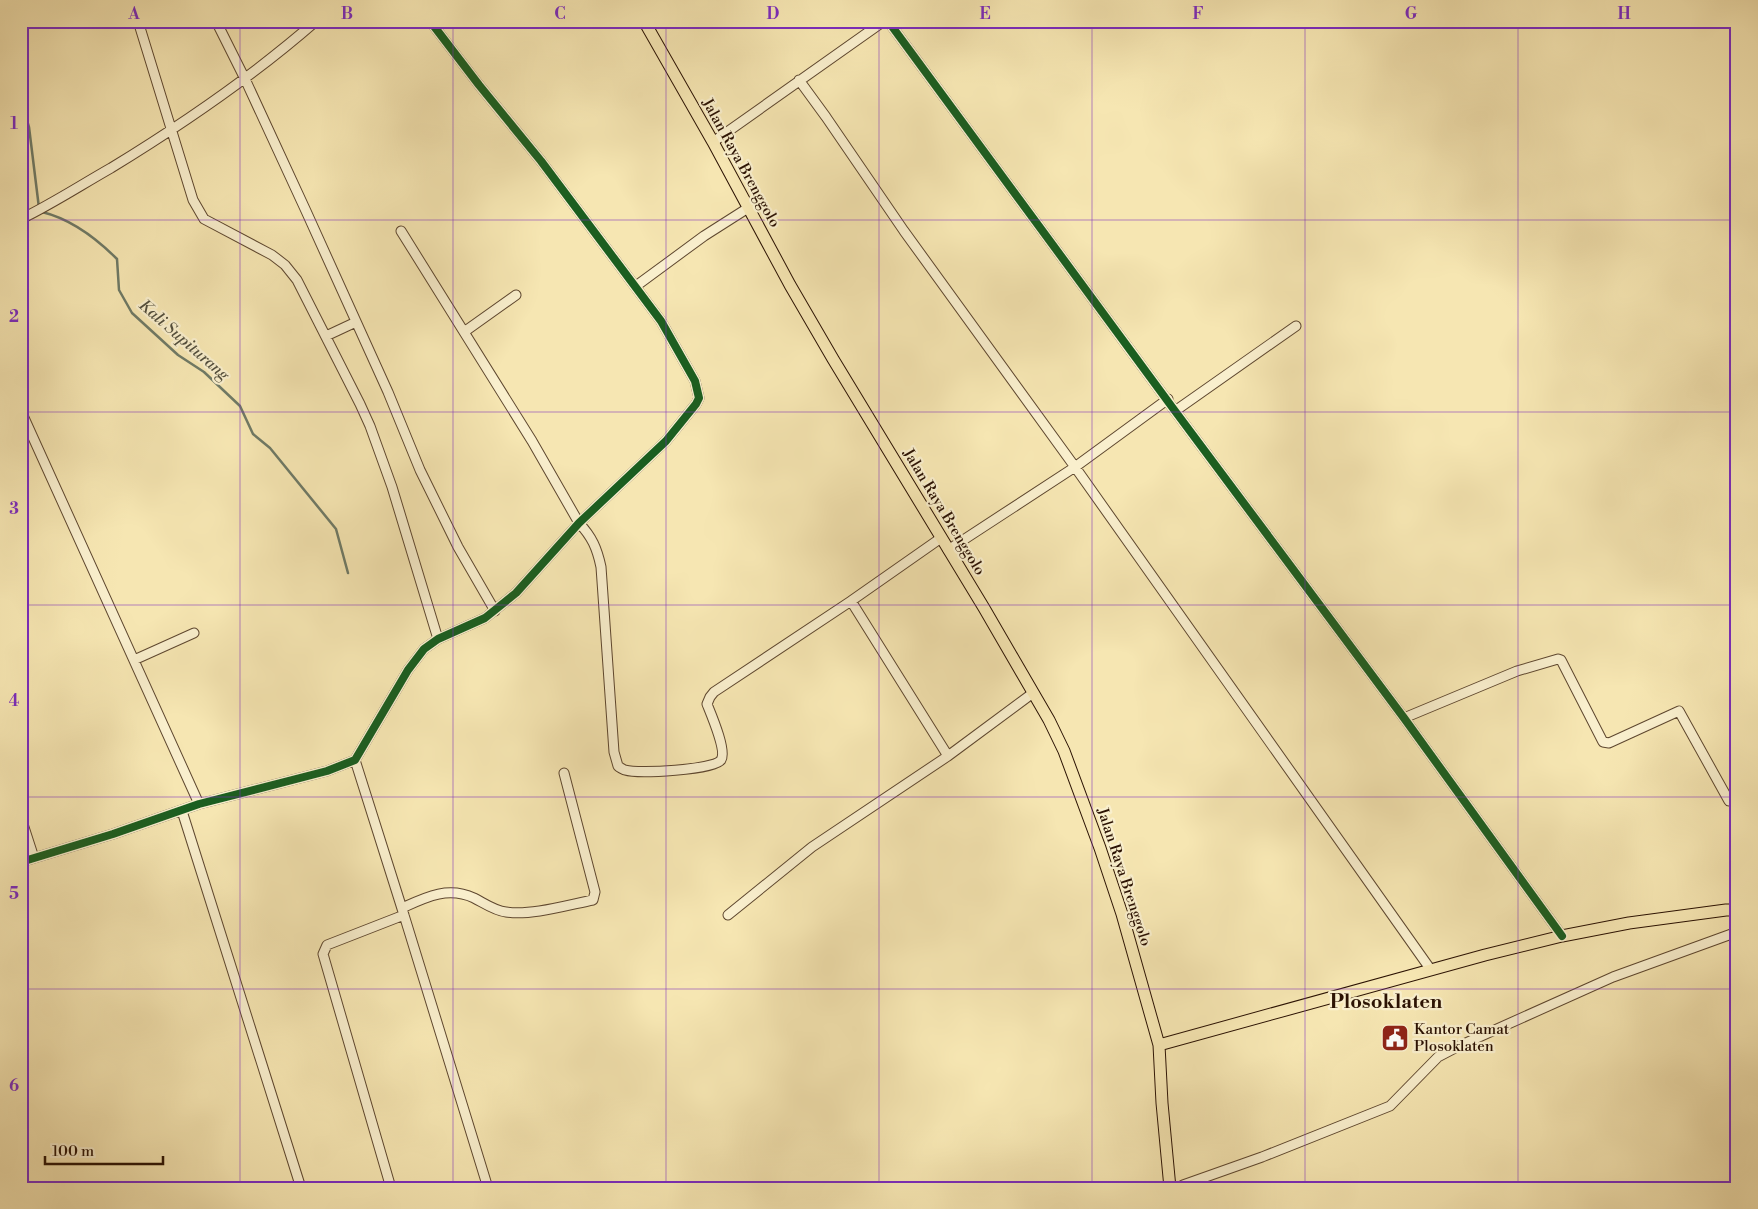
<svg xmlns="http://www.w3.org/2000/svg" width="1758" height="1209" font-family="'Libre Bodoni',serif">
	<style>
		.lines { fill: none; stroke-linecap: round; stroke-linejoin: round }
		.stream { stroke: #6f7a66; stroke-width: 2.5 }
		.minor-casing { stroke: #5e472f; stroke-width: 11 }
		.major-casing { stroke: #2b1203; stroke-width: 13 }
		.minor { stroke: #f9efcd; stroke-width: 9 }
		.major { stroke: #f6e6b2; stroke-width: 11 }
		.cycleway-casing { stroke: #f9efcd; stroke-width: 11 }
		.cycleway { stroke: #1b5e20; stroke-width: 8 }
		.grid { fill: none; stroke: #7b2cbf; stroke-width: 1; stroke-opacity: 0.55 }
		.labels { text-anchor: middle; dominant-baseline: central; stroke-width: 4.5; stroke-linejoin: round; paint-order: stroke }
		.street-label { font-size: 15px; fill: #2b1203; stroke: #f9efcd }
		.poi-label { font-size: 15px; fill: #2b1203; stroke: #f9efcd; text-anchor: start }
		.water-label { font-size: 16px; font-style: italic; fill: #534f3d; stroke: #f9efcd }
		.district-label { font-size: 20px; font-weight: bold; fill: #2b1203; stroke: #f9efcd }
		.neatline { fill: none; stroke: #7b2cbf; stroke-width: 2 }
		.grid-label { font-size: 16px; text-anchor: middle; font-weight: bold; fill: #7b2cbf }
	</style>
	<rect width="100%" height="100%" fill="#f6e6b2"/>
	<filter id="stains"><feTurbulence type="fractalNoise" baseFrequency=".004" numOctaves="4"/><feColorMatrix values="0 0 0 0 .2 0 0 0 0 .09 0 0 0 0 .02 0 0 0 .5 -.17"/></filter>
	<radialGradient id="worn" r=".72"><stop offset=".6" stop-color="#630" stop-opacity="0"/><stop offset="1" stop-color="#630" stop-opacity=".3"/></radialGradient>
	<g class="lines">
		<path class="stream" d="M 21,100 L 29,127 L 39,208
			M 42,212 C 71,219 97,239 117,259 L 119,290 L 132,313 L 178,355 L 204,372 L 240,406 L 253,434 L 270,448 L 336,529 L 348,573"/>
		<g class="minor-casing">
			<path id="minor" d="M 138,21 L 193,200 L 204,219 L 272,255 L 285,265 L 297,280 L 360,404 L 370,426 L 392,487 L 438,639
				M 216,21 L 245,79 L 306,211 L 388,392 L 420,470 L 458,547 L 495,611
				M 888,21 L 1175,411 L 1404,718 L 1562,936
				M 1736,21 L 1737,22
				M 799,80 L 826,117 L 904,231 L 1075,467 L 1431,970
				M 713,142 L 884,21
				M 21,219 C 52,204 81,185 111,168 C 183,124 252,77 316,21
				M 401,231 L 532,441 L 579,523 C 592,537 597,548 601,567 L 614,752 L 618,766 C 619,767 624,770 625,770 C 638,774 714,770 721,760 C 727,751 711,714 707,704 L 710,697 L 714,692 L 851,601
				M 636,286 L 704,236 L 748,208
				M 464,332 L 516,295
				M 326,336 L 356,322
				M 21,411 L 199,804
				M 1175,411 L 1296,326
				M 941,538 L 851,601 L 948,756
				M 948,550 L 1075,467 L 1168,399
				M 134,660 L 194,633
				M 1404,718 L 1517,671 L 1558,659 L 1561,660 L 1603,742 L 1609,743 L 1679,711 L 1729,801 L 1737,800
				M 355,760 L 404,915 L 327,945 L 323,954 L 391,1188
				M 182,811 L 301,1188
				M 21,818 L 34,858
				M 21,862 L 113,834 L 199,804 L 327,771 L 355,760 L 408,670 L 424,649 L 438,639 L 485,618 L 516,593 L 579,523 L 666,441 L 696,404 L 699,398 L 695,381 L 661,321 L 541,161 L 479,85 L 430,21
				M 402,908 C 426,897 448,886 474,898 C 484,903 495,911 506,912 C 530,916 568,905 593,900 L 595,892 L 564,773
				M 404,915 L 488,1188
				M 728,915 L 812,847 L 948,756 L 1033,693
				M 1178,1188 L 1183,1185 L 1262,1157 L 1390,1106 L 1438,1057 L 1459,1046 L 1613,977 L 1737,932"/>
		</g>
		<g class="major-casing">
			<path id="major" d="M 644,21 L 713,142 L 790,285 L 833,359 L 984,608 L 1049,720 L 1064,751 L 1100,848 L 1122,914 L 1159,1045 L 1162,1103 L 1170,1188
				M 1159,1045 L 1485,955 L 1562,936 L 1629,923 L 1726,910 L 1737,910"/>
		</g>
		<use href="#minor" class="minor"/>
		<use href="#major" class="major"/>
		<g class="cycleway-casing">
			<path id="cycleway" d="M 888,21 L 1175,411 L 1404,718 L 1562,936
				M 21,862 L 113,834 L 199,804 L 327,771 L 355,760 L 408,670 L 424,649 L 438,639 L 485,618 L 516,593 L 579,523 L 666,441 L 696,404 L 699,398 L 695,381 L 661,321 L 541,161 L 479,85 L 430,21"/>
		</g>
		<use href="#cycleway" class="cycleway"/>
	</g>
	<path class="grid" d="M 240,21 L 240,1188M 453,21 L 453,1188M 666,21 L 666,1188M 879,21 L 879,1188M 1092,21 L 1092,1188M 1305,21 L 1305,1188M 1518,21 L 1518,1188M 21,220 L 1737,220M 21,412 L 1737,412M 21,605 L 1737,605M 21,797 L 1737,797M 21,989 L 1737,989"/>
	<defs>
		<g id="civic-square" transform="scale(1.4375)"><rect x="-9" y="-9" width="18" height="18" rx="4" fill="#8f2418" stroke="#f9efcd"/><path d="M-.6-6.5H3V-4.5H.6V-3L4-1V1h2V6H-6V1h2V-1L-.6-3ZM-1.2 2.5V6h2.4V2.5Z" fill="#fff"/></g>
	</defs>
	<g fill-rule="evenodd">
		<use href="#civic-square" x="1395" y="1038"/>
	</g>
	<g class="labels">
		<g class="street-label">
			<text transform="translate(741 163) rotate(61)">Jalan Raya Brenggolo</text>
			<text transform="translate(944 512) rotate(59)">Jalan Raya Brenggolo</text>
			<text transform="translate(1124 877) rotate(72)">Jalan Raya Brenggolo</text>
		</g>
		<g class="poi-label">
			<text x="1414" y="1029">Kantor Camat<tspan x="1414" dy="17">Plosoklaten</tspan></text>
		</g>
		<g class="water-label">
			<text transform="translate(184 340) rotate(41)">Kali Supiturang</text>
		</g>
		<g class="district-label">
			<text x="1386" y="1002">Plosoklaten</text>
		</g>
	</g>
	<rect width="1758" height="1209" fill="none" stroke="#f6e6b2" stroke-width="55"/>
	<path d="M45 1156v8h118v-8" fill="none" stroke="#2b1203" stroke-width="2.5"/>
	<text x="52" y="1156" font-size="15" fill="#2b1203" stroke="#f9efcd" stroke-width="4" paint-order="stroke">100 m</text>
	<rect x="28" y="28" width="1702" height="1154" class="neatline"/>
	<g class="grid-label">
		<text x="134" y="19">A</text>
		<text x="347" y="19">B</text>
		<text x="560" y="19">C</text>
		<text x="773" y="19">D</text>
		<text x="985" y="19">E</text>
		<text x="1198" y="19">F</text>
		<text x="1411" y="19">G</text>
		<text x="1624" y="19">H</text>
		<text x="14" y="129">1</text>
		<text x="14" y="322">2</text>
		<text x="14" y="514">3</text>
		<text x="14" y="706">4</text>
		<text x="14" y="899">5</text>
		<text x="14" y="1091">6</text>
	</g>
	<rect width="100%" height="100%" filter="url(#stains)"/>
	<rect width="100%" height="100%" fill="url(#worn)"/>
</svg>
